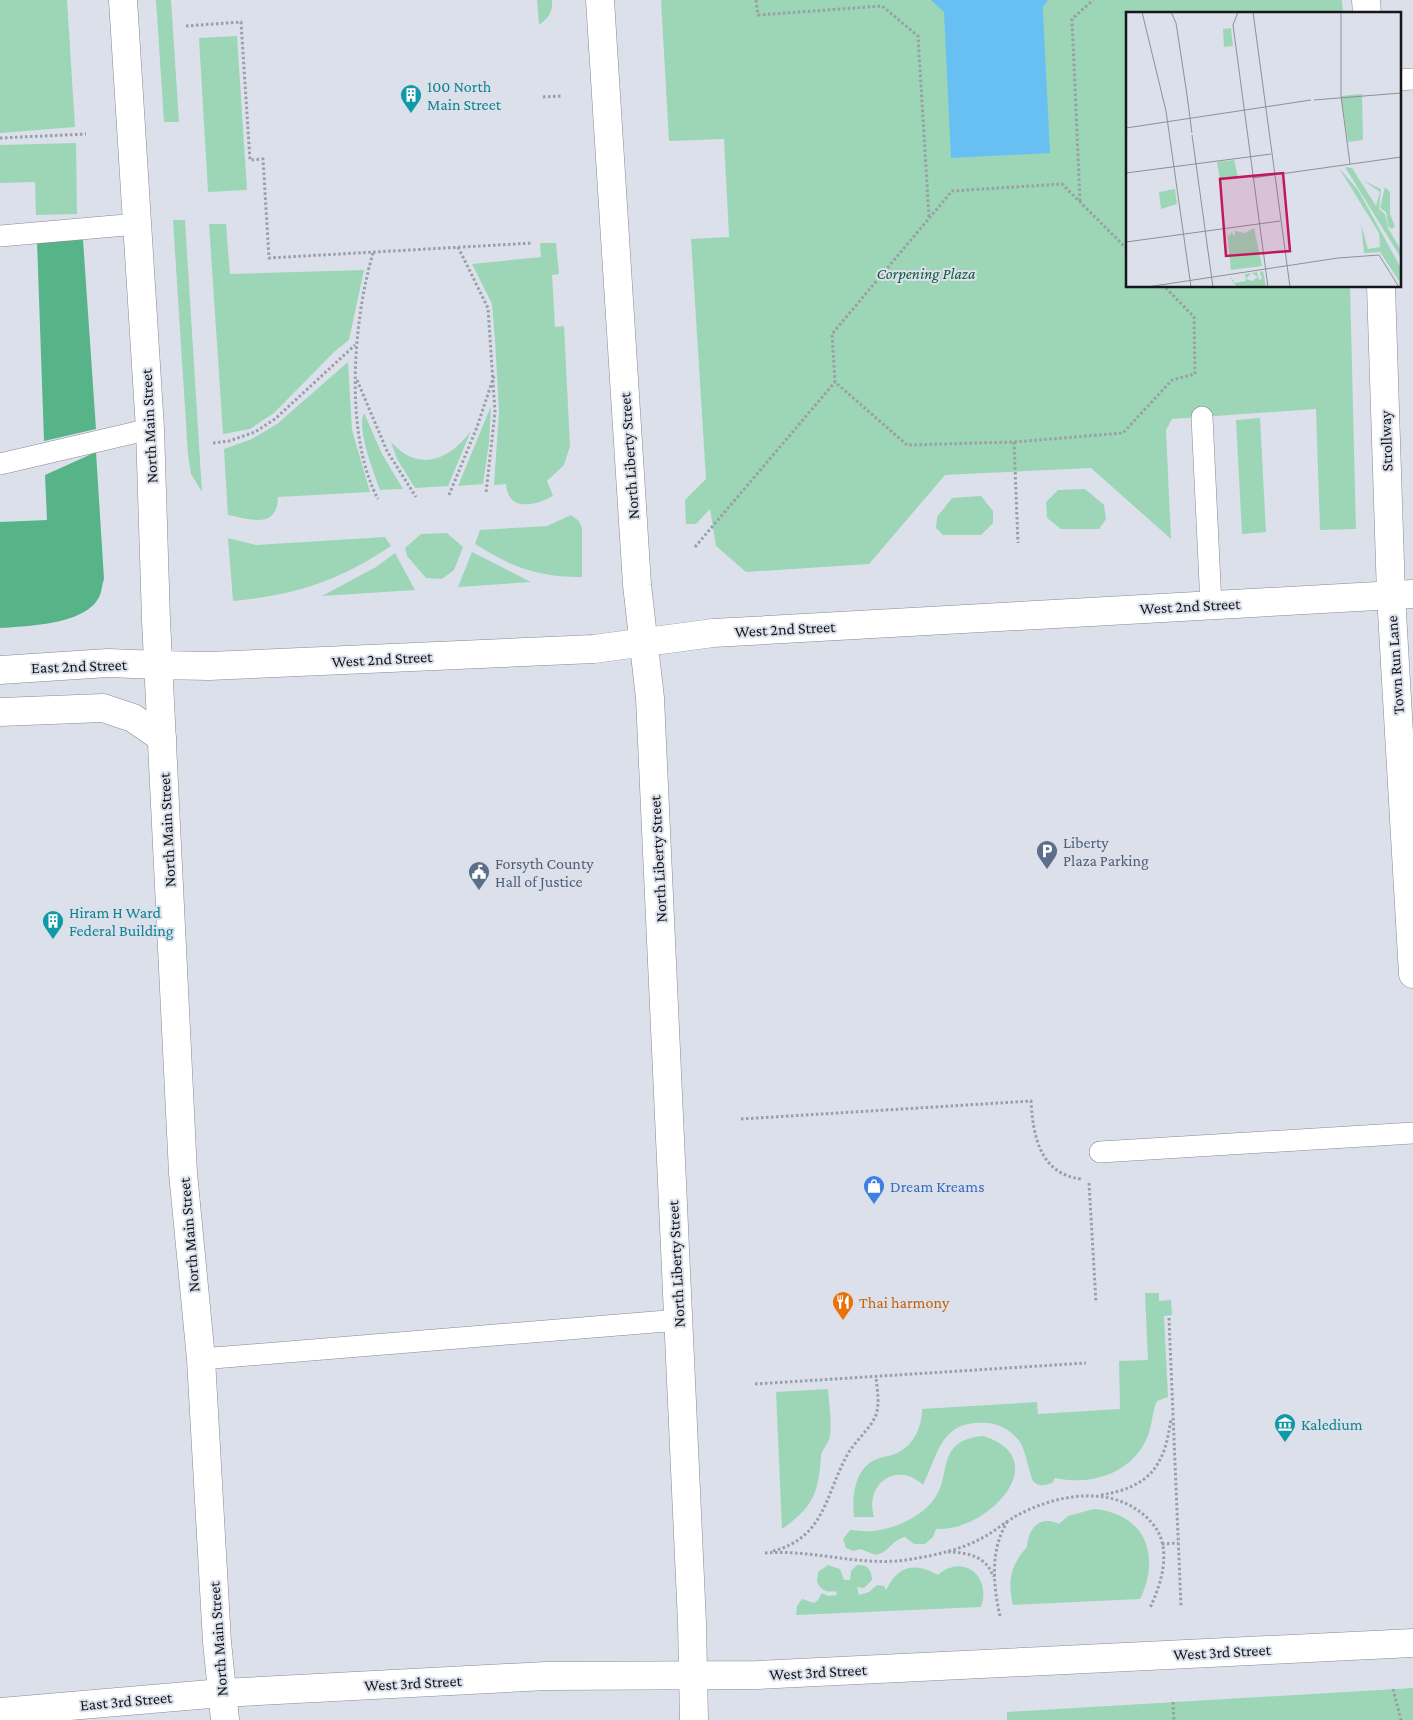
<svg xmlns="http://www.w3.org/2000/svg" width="1413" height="1720" font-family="'Crimson Pro',serif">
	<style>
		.green { fill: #9cd6b7 }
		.forest { fill: #56b488 }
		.water { fill: #67bff2 }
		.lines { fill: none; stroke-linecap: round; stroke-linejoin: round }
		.lane-casing { stroke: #858992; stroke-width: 22 }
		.street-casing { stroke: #858992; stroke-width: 29 }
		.secondary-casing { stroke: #858992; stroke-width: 29 }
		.primary-casing { stroke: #858992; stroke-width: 29 }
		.path { stroke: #9a9ea6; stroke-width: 3; stroke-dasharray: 2.5 2.5; stroke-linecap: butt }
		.lane { stroke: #fff; stroke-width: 21 }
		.street { stroke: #fff; stroke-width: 28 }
		.secondary { stroke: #fff; stroke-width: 28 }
		.primary { stroke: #fff; stroke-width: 28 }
		.labels { text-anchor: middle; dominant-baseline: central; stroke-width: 4; stroke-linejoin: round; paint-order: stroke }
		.culture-label { font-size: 16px; fill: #0d838f; stroke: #dce0eb; text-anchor: start }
		.park-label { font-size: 16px; font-style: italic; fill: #10593c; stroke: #dce0eb }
		.street-label { font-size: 16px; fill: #15171a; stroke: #dce0eb }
		.service-label { font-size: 16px; fill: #4e5e75; stroke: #dce0eb; text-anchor: start }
		.shop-label { font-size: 16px; fill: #366cbe; stroke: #dce0eb; text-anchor: start }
		.food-label { font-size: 16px; fill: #c56008; stroke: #dce0eb; text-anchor: start }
		.inset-road { fill: none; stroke: #8c9097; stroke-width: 1 }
		.view { fill: #c2185b; fill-opacity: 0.15; stroke: #c2185b; stroke-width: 2.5 }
		.inset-edge { fill: none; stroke: #15171a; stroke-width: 2.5 }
	</style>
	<rect width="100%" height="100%" fill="#dce0eb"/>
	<path class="green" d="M 0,0 L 67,0 L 75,127 L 0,133 Z
		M 156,0 L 171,0 L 179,122 L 164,122 Z
		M 537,0 L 552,0 C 553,13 548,18 539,25 Z
		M 661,0 L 1342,0 L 1343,14 L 1127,14 L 1127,286 L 1350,286 L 1356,529 L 1320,530 L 1316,409 L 1172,419 L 1166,430 L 1171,539 L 1091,468 L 945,475 L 869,564 L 746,572 L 716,546 L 710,509 L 696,524 L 686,524 L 685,500 L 706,479 L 691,239 L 729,237 L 724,139 L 669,141 Z
		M 237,36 L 247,190 L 208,192 L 199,38 Z
		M 76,143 L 77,214 L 36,215 L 35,182 L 0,183 L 0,145 Z
		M 173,220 L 185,220 L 202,492 L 191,474 L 188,455 Z
		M 209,224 L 226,224 L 230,274 L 364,270 L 349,340 L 334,352 L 274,413 L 250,429 L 223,434 Z
		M 540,243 L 556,243 L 559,274 L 552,275 L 555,327 L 564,326 L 570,446 L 564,465 L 547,481 L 553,496 C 534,506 508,512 506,484 L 494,485 L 499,412 L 495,339 L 492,304 L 472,264 L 541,257 Z
		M 348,362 L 352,430 L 370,492 L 278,497 C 277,530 250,519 228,515 L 224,449 L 252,439 L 277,424 Z
		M 491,406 L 489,443 L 483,484 L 458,486 Z
		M 364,413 L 382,454 L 403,489 L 380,490 C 374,473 356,428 364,413 Z
		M 1260,418 L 1266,532 L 1242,534 L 1236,420 Z
		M 471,431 L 448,486 L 415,488 L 397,459 L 391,442 C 419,473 449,460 471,431 Z
		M 1085,489 L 1104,505 L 1106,519 L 1099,529 L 1061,529 L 1047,518 L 1046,502 L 1058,490 Z
		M 981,496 L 993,511 L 993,523 L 981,535 L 943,535 L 936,528 L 937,517 L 952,498 Z
		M 571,515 L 579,521 L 582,528 L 582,577 C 537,577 514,568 475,544 L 480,530 L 547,526 Z
		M 447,533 L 463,547 L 454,570 L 442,579 L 426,578 L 407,556 L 405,548 L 421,534 Z
		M 385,537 L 391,546 C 339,581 295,595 233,601 L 228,538 L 256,545 Z
		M 472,552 L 531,582 L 458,587 Z
		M 395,553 L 415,590 L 322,596 L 376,567 Z
		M 1145,1293 L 1159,1293 L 1159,1301 L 1171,1300 L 1172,1315 L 1164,1316 L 1168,1397 L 1157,1401 C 1152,1412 1152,1427 1147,1438 C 1131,1474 1091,1486 1055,1478 L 1052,1483 C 1046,1485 1039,1487 1034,1482 C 1029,1476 1027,1453 1020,1442 C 1013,1432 1000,1424 988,1423 C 941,1419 939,1452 923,1485 C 897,1460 864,1484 874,1517 L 854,1517 C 852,1497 854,1468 877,1459 C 884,1456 893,1456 899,1452 C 915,1443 922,1426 922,1409 L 1037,1402 L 1038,1414 L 1120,1409 L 1119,1361 L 1148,1360 Z
		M 828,1389 C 829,1404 832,1420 830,1436 C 829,1443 821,1450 821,1457 C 818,1494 814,1506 782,1529 L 776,1392 Z
		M 983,1436 C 1056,1458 989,1532 936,1529 L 933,1537 L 925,1544 L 914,1544 L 905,1537 C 890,1541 891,1551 876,1555 L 860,1549 L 853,1551 L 846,1548 L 843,1539 L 850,1530 C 857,1530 865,1532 873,1531 C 893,1529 917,1519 931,1503 C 955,1477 932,1441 983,1436 Z
		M 1094,1509 C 1146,1514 1161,1556 1140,1599 L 1013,1605 C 1007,1582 1011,1564 1027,1547 C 1028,1528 1040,1515 1059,1524 L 1068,1516 Z
		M 828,1565 L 840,1569 L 844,1580 L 850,1580 L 851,1571 L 857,1565 C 867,1564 872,1570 872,1580 L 864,1588 L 857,1587 L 859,1595 L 869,1592 L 877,1585 L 884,1586 L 886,1590 C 899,1565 914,1562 938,1575 C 963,1553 992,1576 981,1607 L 796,1615 L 797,1606 L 802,1599 L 814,1603 L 818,1600 L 822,1593 L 828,1596 L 837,1595 L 836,1591 C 827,1593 820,1590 817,1581 L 818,1572 Z
		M 1413,1688 L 1413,1720 L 1007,1720 L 1007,1712 Z"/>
	<path class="forest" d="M 83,240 L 96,429 L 44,441 L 37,241 Z
		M 96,452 L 104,579 C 102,584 102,590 100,595 C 88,625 27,626 0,628 L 0,522 L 47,520 L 45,475 Z"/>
	<path class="water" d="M 931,0 L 1048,0 L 1043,7 L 1043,13 L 1050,153 L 951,158 L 944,12 Z"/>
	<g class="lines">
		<g class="lane-casing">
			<path id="lane" d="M 1399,80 L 1413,79
				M 0,236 L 137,224
				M 1202,417 L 1211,605
				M 0,464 L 150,429
				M 1100,1152 L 1413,1133
				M 201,1359 L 679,1320"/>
		</g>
		<g class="street-casing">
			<path id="street" d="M 1366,0 L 1367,14
				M 1381,286 L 1391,595 L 1413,974"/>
		</g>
		<g class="secondary-casing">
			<path id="secondary" d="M 0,670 L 108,663 L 159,665
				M 0,712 L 103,708 L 133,718 L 162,738
				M 0,1712 L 222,1693 L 546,1676 L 757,1675 L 1413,1643"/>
		</g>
		<g class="primary-casing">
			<path id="primary" d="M 123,0 L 150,429 L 156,620 L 183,1173 L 201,1359 L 217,1642 L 225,1720
				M 600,0 L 637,585 L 650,698 L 692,1623 L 694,1720
				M 159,665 L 209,666 L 594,649 L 713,633 L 1413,594"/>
		</g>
		<path class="path" d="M 756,0 L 758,15 L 882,6 L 918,36 L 929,217
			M 186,26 L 241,22 L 250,160 L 263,159 L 269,258 L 533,243
			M 543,97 L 562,96
			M 0,138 L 86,134
			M 1080,201 L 1072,19 L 1093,0
			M 458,247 L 488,308 L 495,412 L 486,493
			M 1127,249 L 1062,184 L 952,191 L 832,334 L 835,382 L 907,445 L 1014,442 L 1123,433 L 1172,380 L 1195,374 L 1194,317 L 1164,286
			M 373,253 C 353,321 344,435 378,499
			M 357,380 L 387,451 L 416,497
			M 1014,442 L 1018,543
			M 213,443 L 229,441 L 255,432 L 275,419 L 355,345
			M 449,495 L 477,427 L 494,376
			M 695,547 L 835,382
			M 741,1119 L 1031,1101 C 1033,1136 1040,1174 1081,1179
			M 1089,1183 L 1096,1303
			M 1169,1318 L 1181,1607
			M 755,1384 L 1086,1363
			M 1101,1495 C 1150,1487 1165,1466 1171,1418
			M 1162,1544 L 1178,1543
			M 773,1551 C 827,1537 825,1492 849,1452 C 857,1439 871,1428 876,1415 C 880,1403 877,1389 876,1377
			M 948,1552 C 967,1552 988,1557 993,1577
			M 765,1553 C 814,1549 864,1568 912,1559 C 937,1555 963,1549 984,1537 C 995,1531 1005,1522 1016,1516 C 1058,1493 1117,1483 1152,1523 C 1173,1547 1162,1582 1150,1608
			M 1000,1616 C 993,1584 990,1551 1007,1522
			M 1393,1689 L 1401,1720
			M 1173,1702 L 1174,1720"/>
		<use href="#lane" class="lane"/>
		<use href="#street" class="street"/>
		<use href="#secondary" class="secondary"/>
		<use href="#primary" class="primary"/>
	</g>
	<defs>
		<g id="building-pin" transform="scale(1.125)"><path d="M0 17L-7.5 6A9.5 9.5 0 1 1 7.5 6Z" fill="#0f9aa8" stroke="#dce0eb"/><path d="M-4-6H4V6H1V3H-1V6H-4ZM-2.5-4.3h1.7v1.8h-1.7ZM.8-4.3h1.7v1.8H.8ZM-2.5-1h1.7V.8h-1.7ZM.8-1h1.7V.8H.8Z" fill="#fff"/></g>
		<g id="parking-pin" transform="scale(1.125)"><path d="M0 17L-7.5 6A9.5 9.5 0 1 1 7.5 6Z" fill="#5c6f8a" stroke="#dce0eb"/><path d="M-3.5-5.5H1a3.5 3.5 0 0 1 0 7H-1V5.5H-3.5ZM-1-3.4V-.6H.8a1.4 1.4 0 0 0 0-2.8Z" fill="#fff"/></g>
		<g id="civic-pin" transform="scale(1.125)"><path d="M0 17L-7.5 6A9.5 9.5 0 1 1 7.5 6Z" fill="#5c6f8a" stroke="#dce0eb"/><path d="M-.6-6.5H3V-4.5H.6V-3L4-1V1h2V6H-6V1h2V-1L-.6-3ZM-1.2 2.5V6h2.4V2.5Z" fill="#fff"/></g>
		<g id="shop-pin" transform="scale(1.125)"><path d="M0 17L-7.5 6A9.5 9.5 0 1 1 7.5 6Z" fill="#3f7fe0" stroke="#dce0eb"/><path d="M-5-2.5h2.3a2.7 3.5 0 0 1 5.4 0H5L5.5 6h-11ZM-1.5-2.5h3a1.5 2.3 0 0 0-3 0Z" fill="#fff"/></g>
		<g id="restaurant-pin" transform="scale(1.125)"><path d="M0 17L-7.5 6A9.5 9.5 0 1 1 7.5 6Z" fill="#e8710a" stroke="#dce0eb"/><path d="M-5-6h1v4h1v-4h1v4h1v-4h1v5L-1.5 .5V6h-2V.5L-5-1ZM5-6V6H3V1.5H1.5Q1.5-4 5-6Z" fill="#fff"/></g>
		<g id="museum-pin" transform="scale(1.125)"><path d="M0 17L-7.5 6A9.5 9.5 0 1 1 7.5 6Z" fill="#0f9aa8" stroke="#dce0eb"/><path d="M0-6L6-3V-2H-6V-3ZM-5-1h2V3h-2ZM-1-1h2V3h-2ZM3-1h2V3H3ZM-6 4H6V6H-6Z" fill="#fff"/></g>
	</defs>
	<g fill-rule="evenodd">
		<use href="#building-pin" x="411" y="95"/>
		<use href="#parking-pin" x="1047" y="851"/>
		<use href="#civic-pin" x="479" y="872"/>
		<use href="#building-pin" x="53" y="921"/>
		<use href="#shop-pin" x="874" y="1186"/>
		<use href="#restaurant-pin" x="843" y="1302"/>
		<use href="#museum-pin" x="1285" y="1424"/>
	</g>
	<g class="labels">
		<g class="culture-label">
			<text x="427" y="86">100 North<tspan x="427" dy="18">Main Street</tspan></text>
			<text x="69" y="912">Hiram H Ward<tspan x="69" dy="18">Federal Building</tspan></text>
			<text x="1301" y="1424">Kaledium</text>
		</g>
		<g class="park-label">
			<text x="926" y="273">Corpening Plaza</text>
		</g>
		<g class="street-label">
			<text transform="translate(149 426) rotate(-93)">North Main Street</text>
			<text transform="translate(1386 441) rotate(-92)">Strollway</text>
			<text transform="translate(629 456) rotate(-94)">North Liberty Street</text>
			<text transform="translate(1190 606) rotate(-3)">West 2nd Street</text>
			<text transform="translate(785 629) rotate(-3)">West 2nd Street</text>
			<text transform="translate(382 659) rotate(-3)">West 2nd Street</text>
			<text transform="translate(1395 665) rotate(-94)">Town Run Lane</text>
			<text transform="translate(79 666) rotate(-2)">East 2nd Street</text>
			<text transform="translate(167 830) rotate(-93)">North Main Street</text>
			<text transform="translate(658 859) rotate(-93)">North Liberty Street</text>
			<text transform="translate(189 1235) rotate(-95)">North Main Street</text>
			<text transform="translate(676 1264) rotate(-93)">North Liberty Street</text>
			<text transform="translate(218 1639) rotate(-94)">North Main Street</text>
			<text transform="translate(1222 1652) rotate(-3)">West 3rd Street</text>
			<text transform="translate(818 1672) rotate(-3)">West 3rd Street</text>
			<text transform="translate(413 1683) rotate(-3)">West 3rd Street</text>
			<text transform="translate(126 1701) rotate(-5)">East 3rd Street</text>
		</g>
		<g class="service-label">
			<text x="1063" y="842">Liberty<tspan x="1063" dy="18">Plaza Parking</tspan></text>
			<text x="495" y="863">Forsyth County<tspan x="495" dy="18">Hall of Justice</tspan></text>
		</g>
		<g class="shop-label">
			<text x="890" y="1186">Dream Kreams</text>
		</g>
		<g class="food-label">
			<text x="859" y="1302">Thai harmony</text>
		</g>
	</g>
	<g transform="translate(1126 12)">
		<rect width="275" height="275" fill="#dce0eb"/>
		<path d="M 105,16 L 107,34 L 98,35 L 97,17 ZM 236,82 L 237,128 L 222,130 L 215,84 ZM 108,148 L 112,165 L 94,168 L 91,150 ZM 219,155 L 226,156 L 250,194 L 254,180 L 238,169 L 255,177 L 253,197 L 259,202 L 262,216 L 275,238 L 275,246 ZM 213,156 L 232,178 L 275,256 L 275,272 L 254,240 L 238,241 L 235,212 L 242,237 L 254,235 L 253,221 ZM 259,175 L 264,180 L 264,202 L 269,214 L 266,217 L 262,214 L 260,200 L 254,196 ZM 49,177 L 51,192 L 35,197 L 33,180 ZM 128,216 L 136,254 L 105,258 L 101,220 L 103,225 L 105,220 L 109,224 L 109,219 L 119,221 ZM 137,259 L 140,275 L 110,274 L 106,269 L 105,264 L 108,271 L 120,269 L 119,262 L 125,261 L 120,267 L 126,269 L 132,265 L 126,261 L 131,260 L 133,268 L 136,267 L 134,260 Z" fill="#9cd6b7"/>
		<path class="inset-road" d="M 16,0 L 40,99 L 65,275M 45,0 L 50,11 L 60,76M 112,0 L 107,13 L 142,275M 127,0 L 164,275M 215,0 L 215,84 L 224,152M 60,76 L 66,121M 188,88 L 275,81M 0,116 L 185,88M 66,123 L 87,275M 0,161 L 145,142M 126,166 L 275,145M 0,230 L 154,209M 253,243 L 273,275M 21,275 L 212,246 L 253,243"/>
		<path class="view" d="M 157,161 L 164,239 L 100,244 L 94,167 Z"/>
		<rect width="275" height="275" class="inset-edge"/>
	</g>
</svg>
